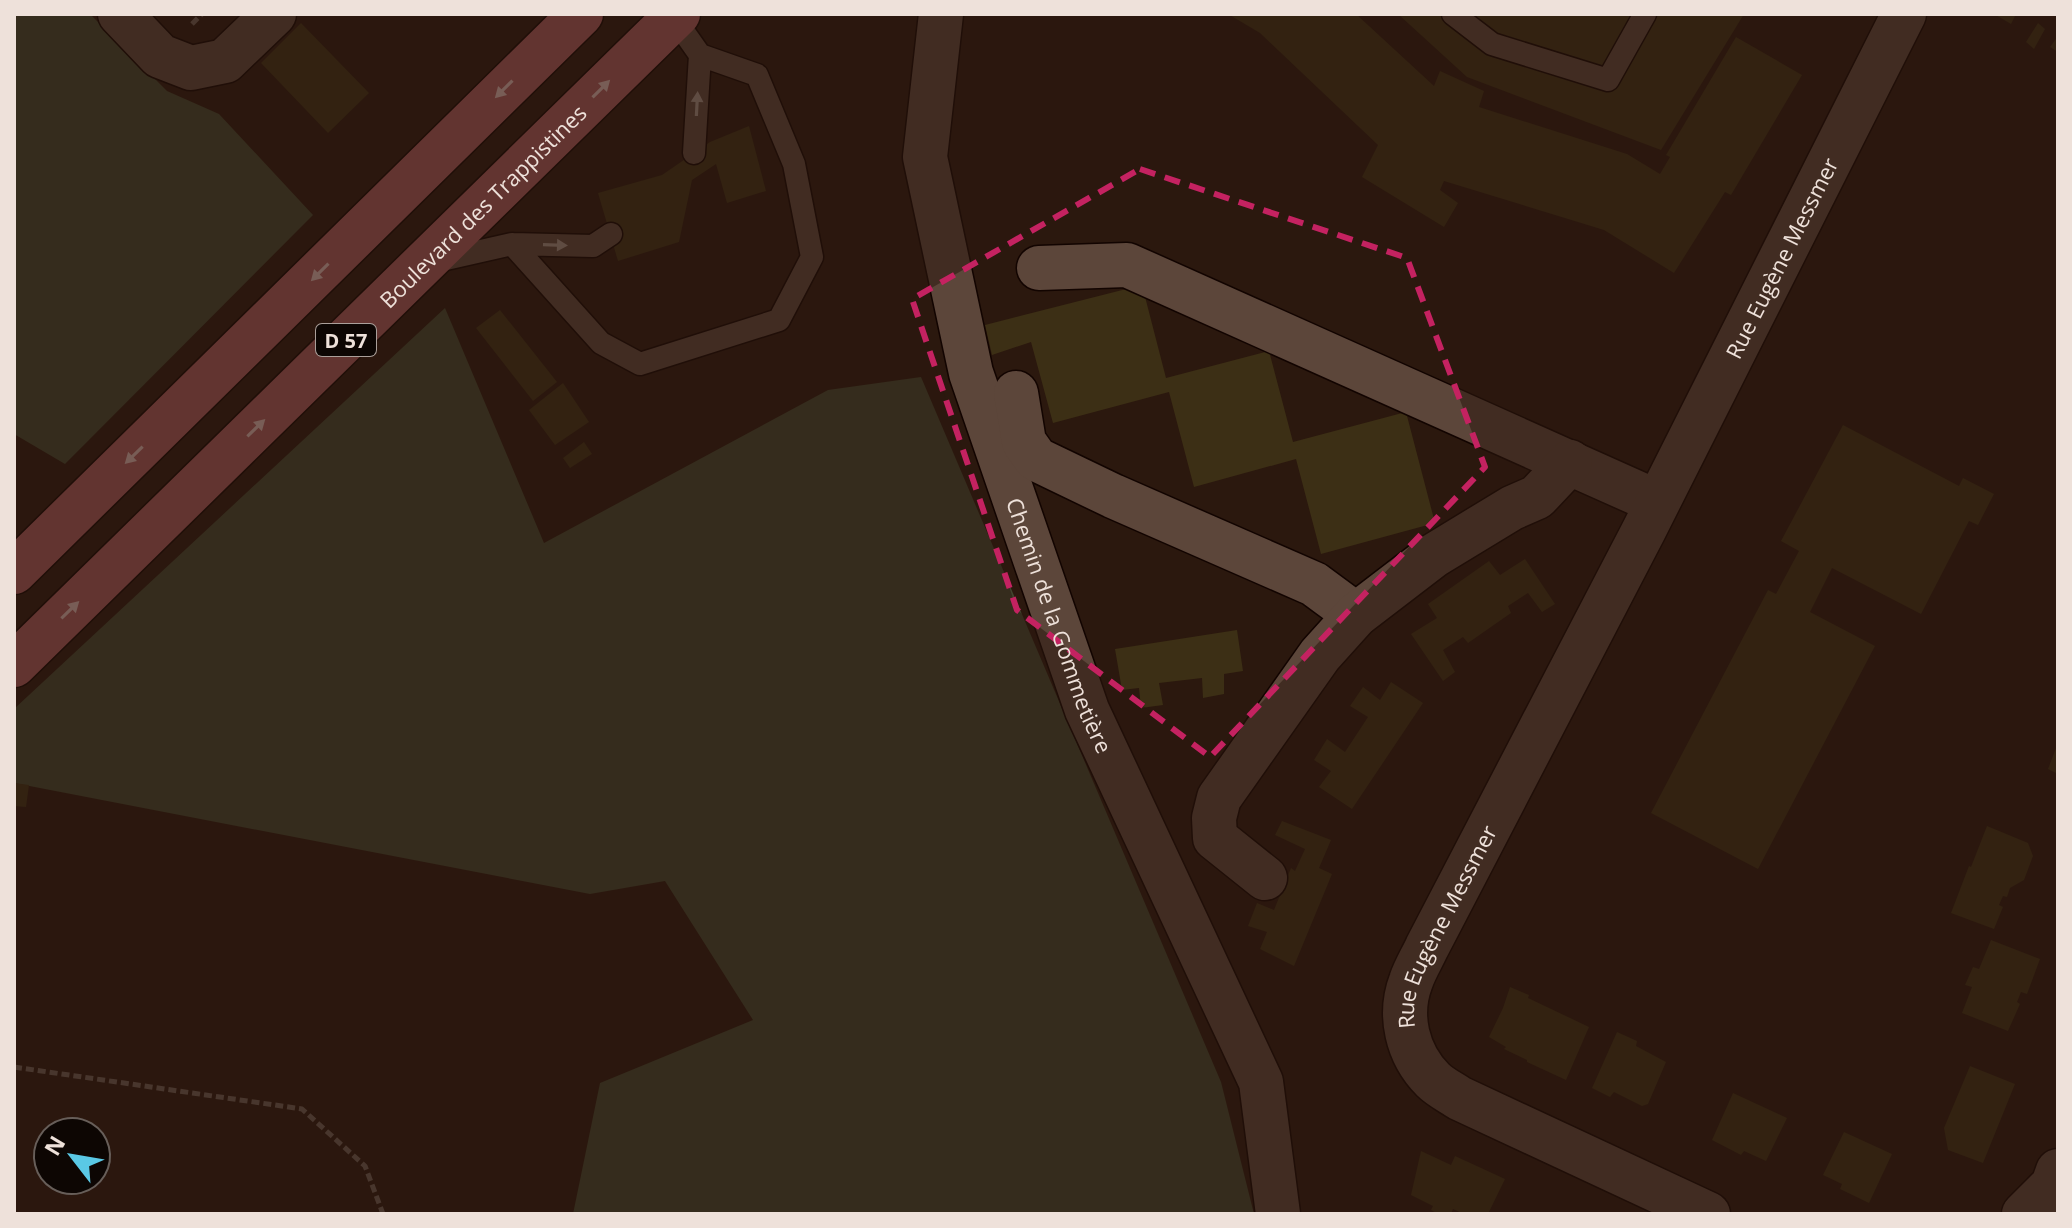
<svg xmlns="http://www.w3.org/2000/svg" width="2072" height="1228" font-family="'Open Sans',sans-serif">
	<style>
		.green { fill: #41452f }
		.building { fill: #3c2f15 }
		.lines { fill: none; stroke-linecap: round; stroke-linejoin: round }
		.lane-casing { stroke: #120400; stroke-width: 25 }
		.street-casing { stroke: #120400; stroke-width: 47 }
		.primary-casing { stroke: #120400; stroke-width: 47 }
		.path { stroke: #6c5b52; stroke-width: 5; stroke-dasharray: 8 4; stroke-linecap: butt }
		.lane { stroke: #5c463a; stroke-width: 22 }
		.street { stroke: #5c463a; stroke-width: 44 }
		.primary { stroke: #a55759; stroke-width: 44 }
		.oneway { fill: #d4b1ad }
		.oneway2 { fill: #9e8c82 }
		.marked { fill: none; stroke: #c42261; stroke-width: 6; stroke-dasharray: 16 10; stroke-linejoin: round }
		.labels { text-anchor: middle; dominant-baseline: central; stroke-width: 6; stroke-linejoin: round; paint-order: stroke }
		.shield { fill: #0d0603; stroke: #aa9f9a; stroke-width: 2 }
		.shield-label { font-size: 20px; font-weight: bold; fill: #eee1da }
		.street-label { font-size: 22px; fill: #eee1da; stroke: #0d0603 }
	</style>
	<rect width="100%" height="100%" fill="#2b180e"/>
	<path class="green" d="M 14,14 L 90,14 L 167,91 L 219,114 L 313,215 L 65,464 L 14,434 Z
		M 445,308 L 544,543 L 828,390 L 921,377 L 1221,1082 L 1254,1214 L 573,1214 L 600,1083 L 753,1020 L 665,881 L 590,894 L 14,783 L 14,709 Z"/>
	<path class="building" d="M 1228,14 L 1356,14 L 1434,86 L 1440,71 L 1484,91 L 1479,107 L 1627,154 L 1660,174 L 1670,157 L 1666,155 L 1736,37 L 1802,75 L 1731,195 L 1725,192 L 1674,273 L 1604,230 L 1444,181 L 1440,190 L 1458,203 L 1444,227 L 1362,177 L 1378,145 L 1260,33 Z
		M 1398,14 L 1744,14 L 1661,150 L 1467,77 Z
		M 1994,14 L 2016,14 L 2011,24 Z
		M 301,23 L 369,93 L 328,133 L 261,63 Z
		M 2038,23 L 2045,29 L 2034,49 L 2026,42 Z
		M 2058,36 L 2058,52 L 2050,47 Z
		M 749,126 L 766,191 L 727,203 L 716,164 L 692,180 L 679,242 L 618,261 L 598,193 L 662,175 L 710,142 Z
		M 1142,285 L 1166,378 L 1269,351 L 1293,442 L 1406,412 L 1435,523 L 1321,554 L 1296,459 L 1194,487 L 1169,392 L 1053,423 L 1031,342 L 992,355 L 985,325 Z
		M 500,310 L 557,382 L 533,401 L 476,328 Z
		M 563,383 L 589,422 L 555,445 L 529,410 Z
		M 1843,425 L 1959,486 L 1963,478 L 1994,494 L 1978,525 L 1969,521 L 1921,614 L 1832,568 L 1810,612 L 1875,646 L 1758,869 L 1651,813 L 1768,590 L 1776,594 L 1799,551 L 1781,541 Z
		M 584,442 L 592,454 L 570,468 L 563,458 Z
		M 1525,559 L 1555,604 L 1542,612 L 1528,593 L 1508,606 L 1511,613 L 1468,643 L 1463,637 L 1443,650 L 1455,672 L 1443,681 L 1411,634 L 1437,618 L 1428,604 L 1489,561 L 1500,575 Z
		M 1237,630 L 1243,671 L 1224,674 L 1224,694 L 1203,698 L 1202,678 L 1159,683 L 1163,705 L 1141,708 L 1139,688 L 1122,690 L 1115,649 Z
		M 1391,682 L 1423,703 L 1352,809 L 1319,787 L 1331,771 L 1314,760 L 1327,739 L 1345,752 L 1368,717 L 1350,706 L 1363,687 L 1380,700 Z
		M 2058,743 L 2058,774 L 2048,769 Z
		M 14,783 L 29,785 L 26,807 L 14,806 Z
		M 1282,821 L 1331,840 L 1319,868 L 1332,874 L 1294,966 L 1260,949 L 1267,932 L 1248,926 L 1257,903 L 1274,910 L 1291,868 L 1295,871 L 1305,849 L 1275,835 Z
		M 1987,826 L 2028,843 L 2033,856 L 2024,880 L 2010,888 L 2007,897 L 2003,896 L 1999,905 L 2003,907 L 1994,929 L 1951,913 L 1969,866 L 1971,867 Z
		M 1991,940 L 2040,959 L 2027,994 L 2021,992 L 2017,1002 L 2020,1004 L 2008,1031 L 1962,1013 L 1972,987 L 1965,985 L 1973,967 L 1979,969 Z
		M 1510,987 L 1529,995 L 1528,998 L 1589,1027 L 1566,1080 L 1527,1062 L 1527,1060 L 1504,1049 L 1506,1047 L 1489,1037 L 1503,1008 Z
		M 1617,1032 L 1637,1041 L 1636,1046 L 1666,1062 L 1648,1104 L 1642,1106 L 1614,1092 L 1610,1097 L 1592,1088 Z
		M 1970,1066 L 2015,1084 L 1983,1163 L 1948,1150 L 1944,1128 Z
		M 1733,1093 L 1787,1118 L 1766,1161 L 1744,1151 L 1741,1155 L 1712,1140 Z
		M 1844,1132 L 1892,1154 L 1869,1203 L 1840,1189 L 1842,1184 L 1823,1175 Z
		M 1421,1151 L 1451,1165 L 1455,1156 L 1505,1179 L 1488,1214 L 1464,1214 L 1453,1209 L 1451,1214 L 1438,1214 L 1431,1210 L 1433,1206 L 1411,1195 Z"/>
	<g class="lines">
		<g class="lane-casing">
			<path id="lane" d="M 1453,14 L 1492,44 L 1608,80 L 1645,14
				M 694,153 L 700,55
				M 512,244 L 601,343 L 640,364 L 779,320 L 812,257 L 794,164 L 757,75 L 700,55 L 674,18
				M 437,261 L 512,244 L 593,246 L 611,234"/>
		</g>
		<g class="street-casing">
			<g id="street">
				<path d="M 120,14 L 160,56 L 191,68 L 225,61 L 274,14"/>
				<path id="s1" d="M 941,14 L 925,157 L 971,373 L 1087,710 L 1261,1082 L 1278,1214"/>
				<path d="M 1039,268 L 1127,265 L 1657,502"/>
				<path d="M 1016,393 L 1024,442 L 1036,459 L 1113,496 L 1314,584 L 1356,615"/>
				<path d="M 1265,878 L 1215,838 L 1214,818 L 1219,798 L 1320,655 L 1356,615 L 1433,556 L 1512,508 L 1537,497 L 1570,462"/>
				<path id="s2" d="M 1708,1214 L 1459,1098 C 1450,1092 1440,1087 1433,1080 C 1407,1054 1398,1015 1411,981 C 1415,969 1422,958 1427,947 L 1644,530 L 1904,14"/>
				<path d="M 2024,1214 L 2053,1185 L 2058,1171"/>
			</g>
		</g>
		<g class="primary-casing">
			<g id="primary">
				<path d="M 14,572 L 581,14"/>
				<path id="s3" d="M 14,665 L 678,14"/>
			</g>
		</g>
		<path class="path" d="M 192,24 L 202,14
			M 14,1067 L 302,1109 L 365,1166 L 383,1214"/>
		<use href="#lane" class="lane"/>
		<use href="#street" class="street"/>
		<use href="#primary" class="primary"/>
	</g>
	<defs><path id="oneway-solid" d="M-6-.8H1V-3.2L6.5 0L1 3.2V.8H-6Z" transform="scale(2)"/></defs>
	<g class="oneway">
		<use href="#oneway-solid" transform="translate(504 89) rotate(135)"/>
		<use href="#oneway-solid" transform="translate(601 89) rotate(-45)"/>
		<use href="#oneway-solid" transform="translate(320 272) rotate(135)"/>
		<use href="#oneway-solid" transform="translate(256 428) rotate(-44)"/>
		<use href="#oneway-solid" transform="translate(134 455) rotate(136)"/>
		<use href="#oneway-solid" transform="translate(70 610) rotate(-44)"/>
	</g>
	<g class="oneway2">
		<use href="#oneway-solid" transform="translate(697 104) rotate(-87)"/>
		<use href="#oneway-solid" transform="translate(555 245) rotate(2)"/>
	</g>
	<path d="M0 0H2072V1228H0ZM 1140,169 L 1407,258 L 1485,467 L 1210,757 L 1017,610 L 912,299 Z" fill="#2b180e" fill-opacity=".55" fill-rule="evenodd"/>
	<path class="marked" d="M 1140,169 L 1407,258 L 1485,467 L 1210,757 L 1017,610 L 912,299 Z"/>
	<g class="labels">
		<rect class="shield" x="316" y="324" width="60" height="32" rx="6"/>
		<g class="shield-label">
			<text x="346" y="340">D 57</text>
		</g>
		<g class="street-label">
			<text stroke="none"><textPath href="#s3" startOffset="656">Boulevard des Trappistines</textPath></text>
			<text stroke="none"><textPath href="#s2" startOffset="1226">Rue Eugène Messmer</textPath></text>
			<text stroke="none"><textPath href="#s1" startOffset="632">Chemin de la Gommetière</textPath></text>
			<text stroke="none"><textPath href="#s2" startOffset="476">Rue Eugène Messmer</textPath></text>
		</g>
	</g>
	<rect width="2072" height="1228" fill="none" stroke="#eee1da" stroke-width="32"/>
	<g transform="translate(72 1156) rotate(301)"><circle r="38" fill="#0d0603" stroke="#675e59" stroke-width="2"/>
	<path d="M0-6L14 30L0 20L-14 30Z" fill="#5ac8e5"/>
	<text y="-12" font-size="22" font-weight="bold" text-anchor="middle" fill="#eee1da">N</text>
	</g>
</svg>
